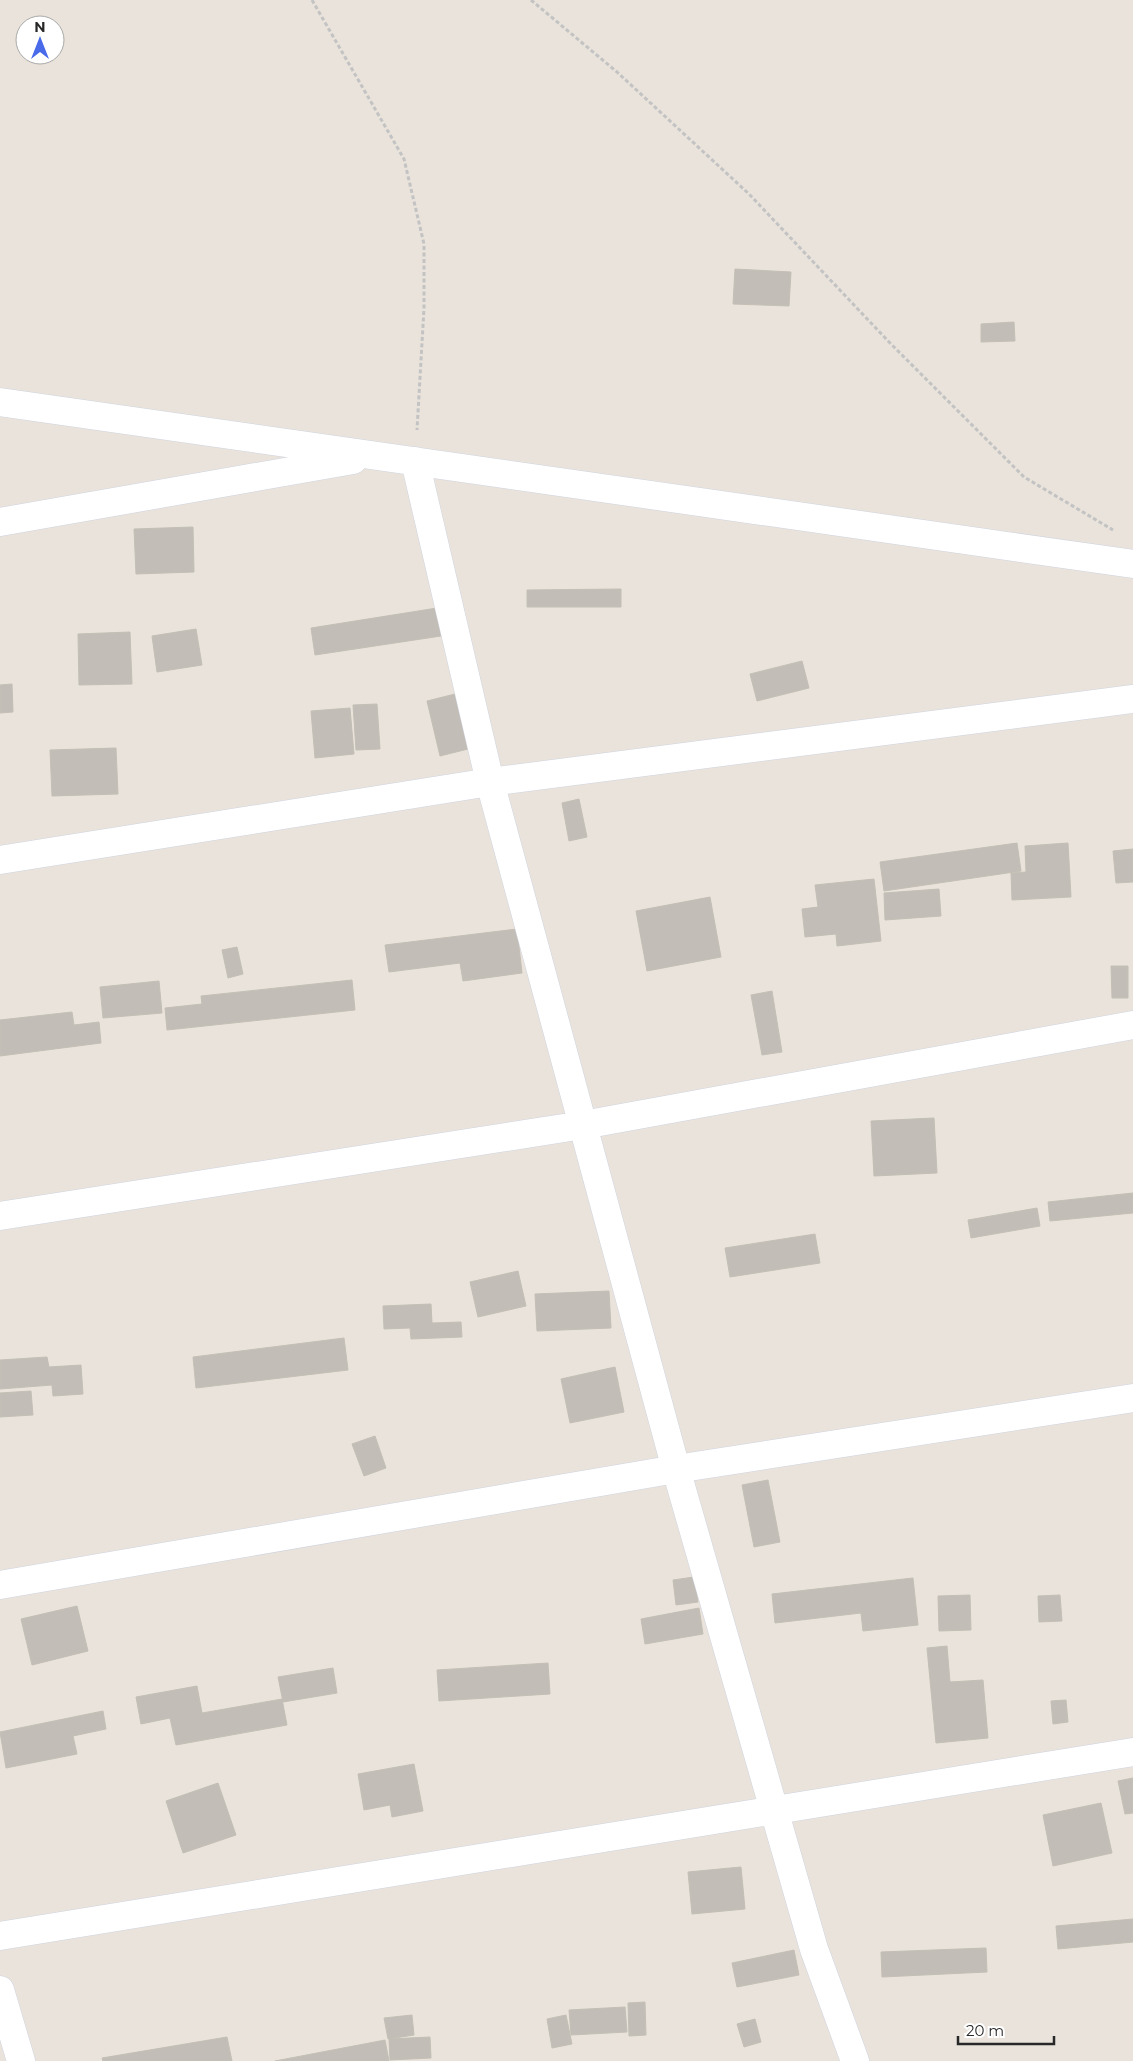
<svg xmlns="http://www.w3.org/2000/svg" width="1133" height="2061" font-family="Montserrat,sans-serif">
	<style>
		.building { fill: #c2bdb7; stroke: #c4bfb5 }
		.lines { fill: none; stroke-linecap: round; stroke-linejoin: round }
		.minor-casing { stroke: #d0d4e0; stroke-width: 29 }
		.path { stroke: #c3c3c3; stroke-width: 3; stroke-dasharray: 4 2.5; stroke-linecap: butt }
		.minor { stroke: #fff; stroke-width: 28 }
	</style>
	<rect width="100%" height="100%" fill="#e9e3db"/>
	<path class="building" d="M 735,269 L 791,272 L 789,306 L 733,304 Z
		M 1014,322 L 1015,341 L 981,342 L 981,324 Z
		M 193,527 L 194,572 L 136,574 L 134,529 Z
		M 621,589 L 621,607 L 527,607 L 527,590 Z
		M 437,608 L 441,636 L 315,655 L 311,628 Z
		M 196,629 L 202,665 L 157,672 L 152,636 Z
		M 130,632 L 132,684 L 79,685 L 78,634 Z
		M 802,661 L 809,688 L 757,701 L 750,674 Z
		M 12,684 L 13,712 L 0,713 L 0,685 Z
		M 459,693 L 472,748 L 440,756 L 427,701 Z
		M 377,704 L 380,749 L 356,750 L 353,705 Z
		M 350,708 L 354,754 L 315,758 L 311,711 Z
		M 116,748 L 118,794 L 52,796 L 50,750 Z
		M 579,799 L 587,837 L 569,841 L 562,803 Z
		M 1017,843 L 1021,871 L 884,891 L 880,862 Z
		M 1068,843 L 1071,897 L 1012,900 L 1011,873 L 1026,872 L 1025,846 Z
		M 1133,849 L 1133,882 L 1116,883 L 1113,851 Z
		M 874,879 L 881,941 L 837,946 L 836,934 L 805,937 L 802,909 L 818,907 L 815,885 Z
		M 939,889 L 941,916 L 885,920 L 884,893 Z
		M 710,897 L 721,957 L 647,971 L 636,911 Z
		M 517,929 L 522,973 L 463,981 L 460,963 L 389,972 L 385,945 Z
		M 237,947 L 243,974 L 228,978 L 222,950 Z
		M 1111,966 L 1128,966 L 1128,998 L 1112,998 Z
		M 352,980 L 355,1010 L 167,1030 L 165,1008 L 202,1004 L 201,996 Z
		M 159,981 L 162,1013 L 103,1018 L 100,987 Z
		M 772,991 L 782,1052 L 762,1055 L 751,995 Z
		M 72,1012 L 74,1025 L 99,1022 L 101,1043 L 0,1056 L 0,1020 Z
		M 934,1118 L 937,1173 L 874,1176 L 871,1121 Z
		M 1133,1193 L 1133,1213 L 1050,1221 L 1048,1202 Z
		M 1037,1208 L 1040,1226 L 971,1238 L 968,1220 Z
		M 815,1234 L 820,1263 L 730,1277 L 725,1248 Z
		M 518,1271 L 526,1306 L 478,1317 L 470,1282 Z
		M 609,1291 L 611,1328 L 537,1331 L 535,1294 Z
		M 431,1304 L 432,1323 L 461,1322 L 462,1337 L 411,1339 L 410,1328 L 384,1329 L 383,1306 Z
		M 344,1338 L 348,1370 L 196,1388 L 193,1357 Z
		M 47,1357 L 49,1367 L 81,1365 L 83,1394 L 53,1396 L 52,1385 L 0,1389 L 0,1360 Z
		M 615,1367 L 624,1412 L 570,1423 L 561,1379 Z
		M 31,1391 L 33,1415 L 0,1417 L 0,1393 Z
		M 375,1436 L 386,1468 L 364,1476 L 352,1444 Z
		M 768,1480 L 780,1542 L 754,1547 L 742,1485 Z
		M 694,1577 L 698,1602 L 676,1605 L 673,1580 Z
		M 913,1578 L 918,1625 L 863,1631 L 861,1613 L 775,1623 L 772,1594 Z
		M 970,1595 L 971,1630 L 939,1631 L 938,1596 Z
		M 1060,1595 L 1062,1621 L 1039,1622 L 1038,1596 Z
		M 77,1606 L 88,1651 L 32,1665 L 21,1619 Z
		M 699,1608 L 703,1634 L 645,1644 L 641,1619 Z
		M 947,1646 L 950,1682 L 983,1680 L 988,1738 L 936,1743 L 927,1648 Z
		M 548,1663 L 550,1694 L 439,1701 L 437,1670 Z
		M 333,1668 L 337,1693 L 283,1702 L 278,1677 Z
		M 197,1686 L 202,1713 L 282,1699 L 287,1725 L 176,1745 L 170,1718 L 141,1724 L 136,1697 Z
		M 1066,1700 L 1068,1722 L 1053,1724 L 1051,1701 Z
		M 103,1711 L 106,1729 L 73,1736 L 77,1754 L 6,1768 L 0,1732 Z
		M 414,1764 L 423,1811 L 392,1817 L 390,1805 L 364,1810 L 358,1774 Z
		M 1133,1778 L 1133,1813 L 1125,1814 L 1118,1781 Z
		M 218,1783 L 236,1835 L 183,1853 L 166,1801 Z
		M 1101,1803 L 1112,1853 L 1053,1866 L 1043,1815 Z
		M 741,1867 L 745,1909 L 692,1914 L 688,1872 Z
		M 1133,1919 L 1133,1942 L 1058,1949 L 1056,1926 Z
		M 986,1948 L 987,1972 L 882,1977 L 881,1952 Z
		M 794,1950 L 799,1975 L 737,1987 L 732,1963 Z
		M 645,2002 L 646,2035 L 629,2036 L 628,2003 Z
		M 625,2007 L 627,2032 L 571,2035 L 569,2010 Z
		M 412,2015 L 414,2035 L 388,2039 L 384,2018 Z
		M 566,2015 L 572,2044 L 552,2048 L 547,2019 Z
		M 755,2019 L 761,2042 L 744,2047 L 737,2024 Z
		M 227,2037 L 232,2061 L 103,2061 L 102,2058 Z
		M 430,2037 L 431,2058 L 390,2060 L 389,2039 Z
		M 385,2040 L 389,2061 L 275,2061 Z"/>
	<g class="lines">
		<g class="minor-casing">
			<path id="minor" d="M 0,402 L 1133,564
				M 415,461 L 490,782 L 676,1469 L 814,1949 L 855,2061
				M 0,522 L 353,460
				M 0,860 L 490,782 L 1133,699
				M 0,1216 L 583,1125 L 1133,1025
				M 0,1585 L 676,1469 L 1133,1398
				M 0,1936 L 1133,1752
				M 0,1990 L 21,2061"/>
		</g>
		<path class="path" d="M 312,0 L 404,159 L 424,244 L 424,308 L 417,430
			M 531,0 L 617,72 L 749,194 L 889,342 L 1024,477 L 1113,530"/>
		<use href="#minor" class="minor"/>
	</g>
	<g transform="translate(40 40)"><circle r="24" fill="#ffffff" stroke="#a9a9a9"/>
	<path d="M0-4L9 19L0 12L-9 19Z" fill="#496ae9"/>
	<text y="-8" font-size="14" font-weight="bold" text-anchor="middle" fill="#282828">N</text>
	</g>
	<path d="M958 2036v8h96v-8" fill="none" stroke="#282828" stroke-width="2.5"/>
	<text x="966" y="2036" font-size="15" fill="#282828" stroke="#ffffff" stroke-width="4" paint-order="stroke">20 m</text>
</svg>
